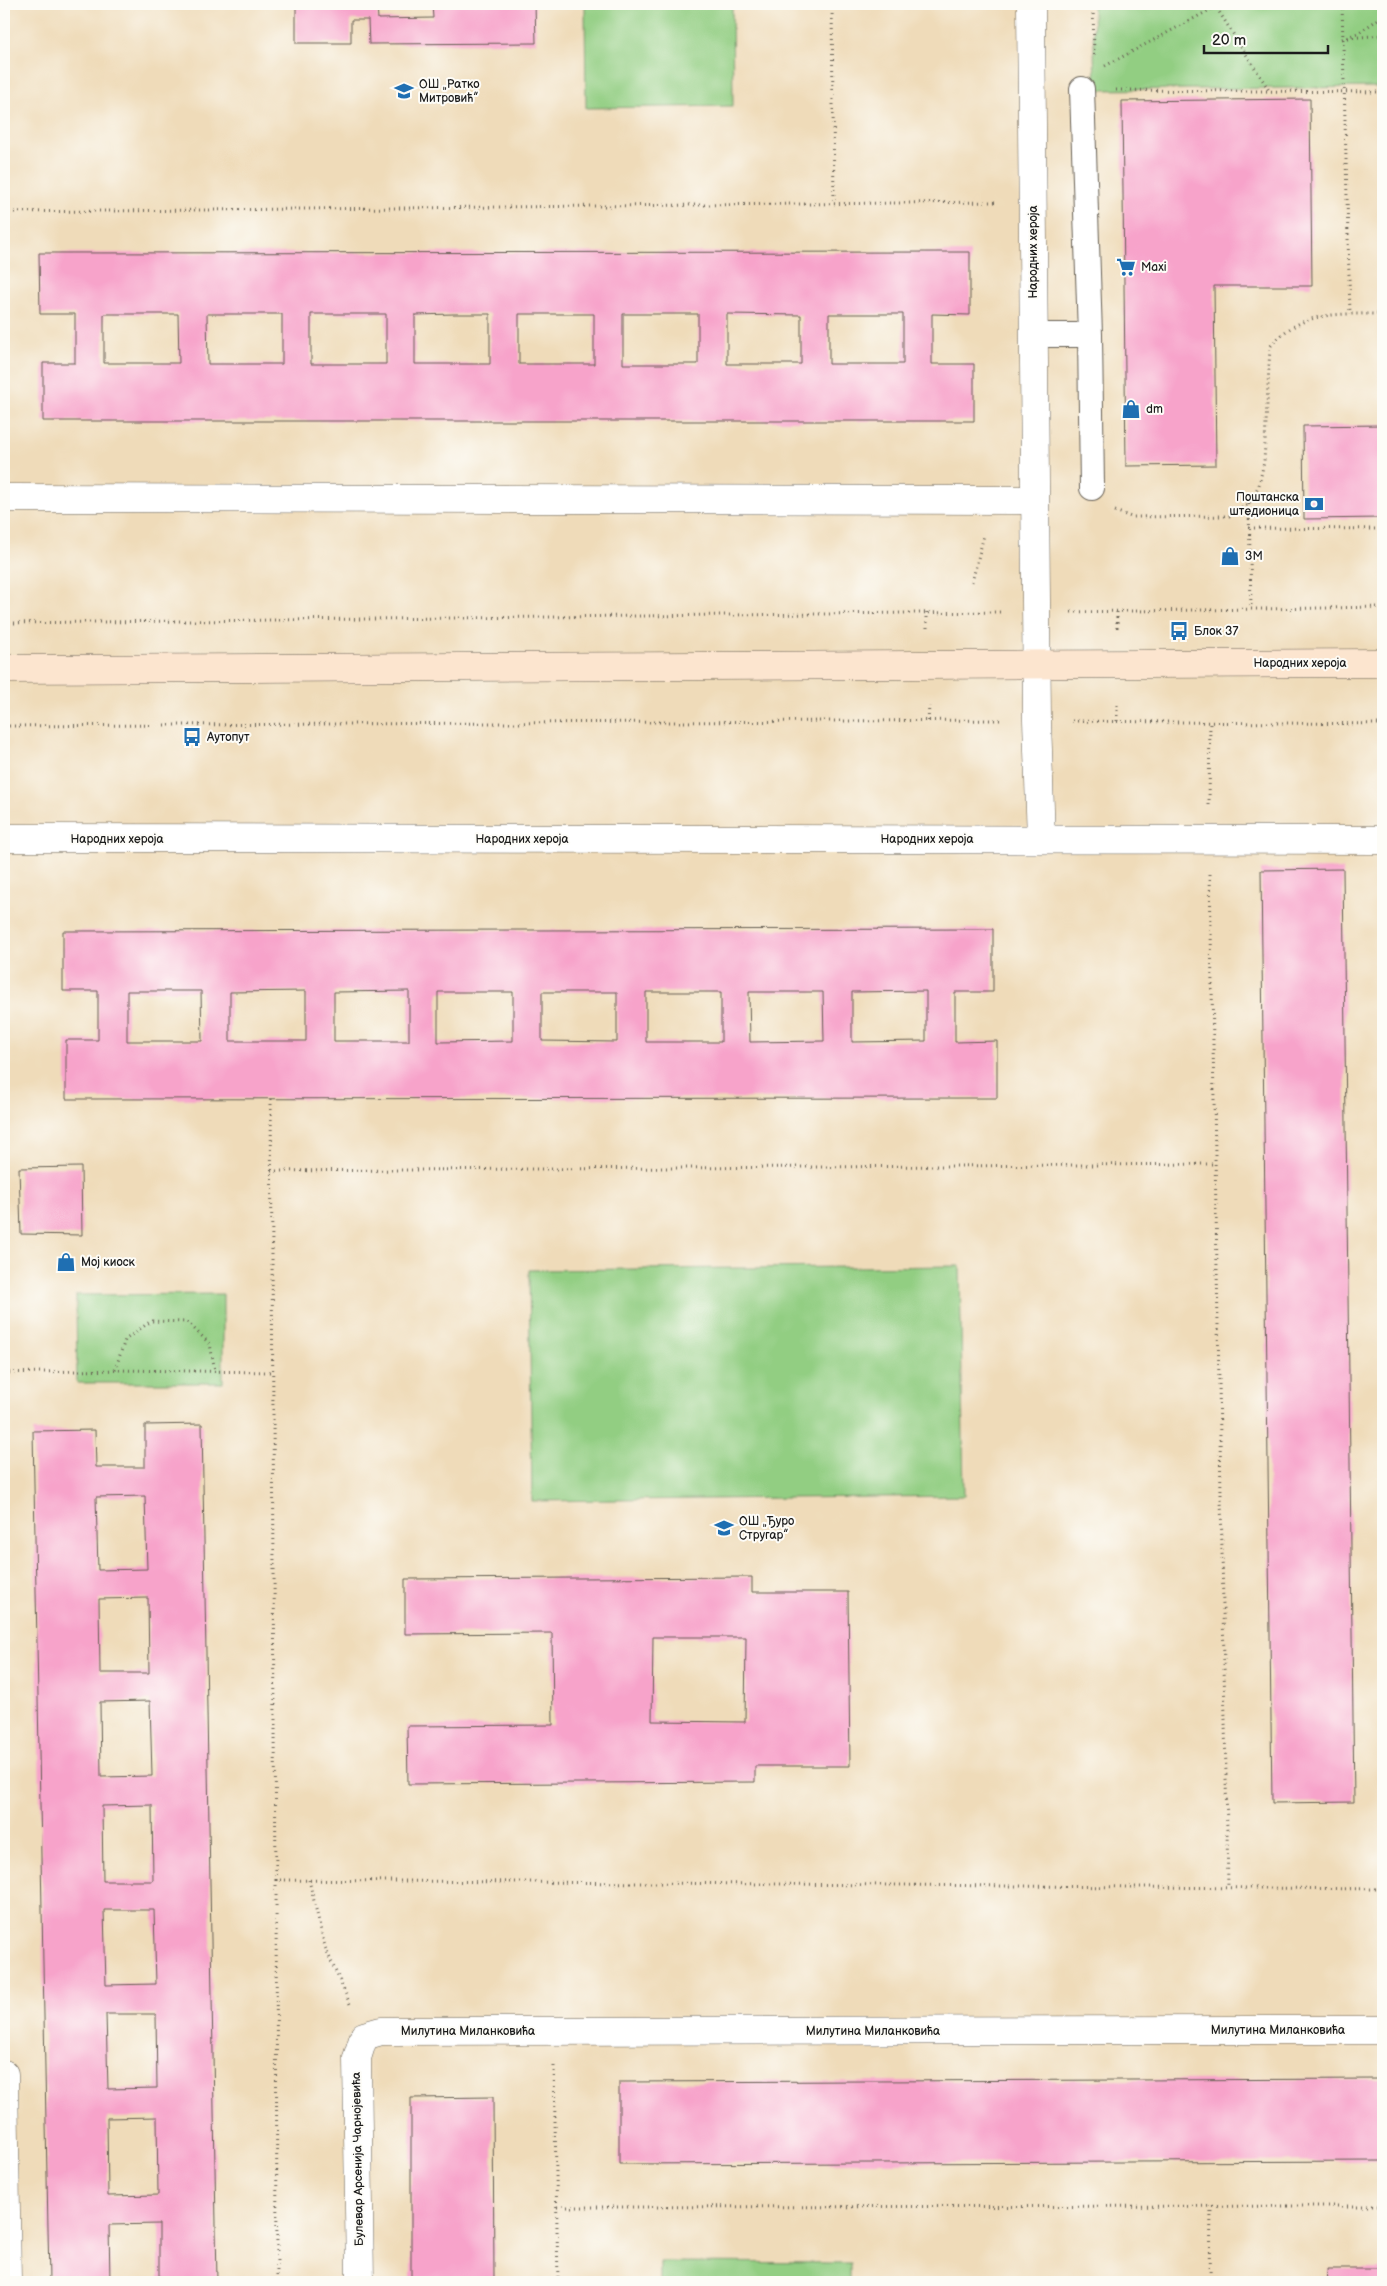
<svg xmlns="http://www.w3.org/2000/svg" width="1387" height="2286" font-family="'Balsamiq Sans',sans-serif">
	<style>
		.green { fill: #92ce82; stroke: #57754f }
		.building { fill: #f7a3ca; fill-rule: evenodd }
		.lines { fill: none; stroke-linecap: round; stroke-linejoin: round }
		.lane-casing { stroke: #665f53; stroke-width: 26 }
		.street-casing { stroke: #665f53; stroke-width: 29 }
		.secondary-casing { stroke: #665f53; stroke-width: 29 }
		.path { stroke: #665f53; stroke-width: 3; stroke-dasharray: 1 4; stroke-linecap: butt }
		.lane { stroke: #fff; stroke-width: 24 }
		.street { stroke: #fff; stroke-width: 28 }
		.secondary { stroke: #fce5cf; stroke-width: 28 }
		.labels { text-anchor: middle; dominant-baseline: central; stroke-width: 4; stroke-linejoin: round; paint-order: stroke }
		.poi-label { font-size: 12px; fill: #1c1c1c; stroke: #fdfcf7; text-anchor: start }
		.street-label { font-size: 12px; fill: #1c1c1c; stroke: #fdfcf7 }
	</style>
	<rect width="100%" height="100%" fill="#fdfcf7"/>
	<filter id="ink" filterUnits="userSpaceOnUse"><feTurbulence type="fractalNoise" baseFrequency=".02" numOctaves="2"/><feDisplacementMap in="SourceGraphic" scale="10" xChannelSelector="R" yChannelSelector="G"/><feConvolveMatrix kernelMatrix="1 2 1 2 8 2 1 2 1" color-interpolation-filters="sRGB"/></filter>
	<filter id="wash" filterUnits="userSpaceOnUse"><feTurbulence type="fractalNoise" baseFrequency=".0096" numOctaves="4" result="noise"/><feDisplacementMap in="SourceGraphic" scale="20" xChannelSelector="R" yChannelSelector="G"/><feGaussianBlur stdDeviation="1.12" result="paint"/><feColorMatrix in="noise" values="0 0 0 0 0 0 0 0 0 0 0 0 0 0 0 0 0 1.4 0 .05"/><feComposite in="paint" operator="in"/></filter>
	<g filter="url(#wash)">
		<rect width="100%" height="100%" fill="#efdbb9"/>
		<path class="green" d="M 585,4 L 732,4 L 733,106 L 586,108 Z
			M 1093,4 L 1383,4 L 1383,87 L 1095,90 Z
			M 960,1266 L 964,1496 L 532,1501 L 529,1270 Z
			M 223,1294 L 223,1383 L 77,1383 L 76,1295 Z
			M 660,2262 L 850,2263 L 850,2282 L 660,2282 Z"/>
		<g id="blocks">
			<path class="building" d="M 296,4 L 377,4 L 378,19 L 433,18 L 432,4 L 535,4 L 536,43 L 369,44 L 368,20 L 351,20 L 351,43 L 296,43 Z
				M 1310,99 L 1312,286 L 1214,286 L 1216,465 L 1126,466 L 1122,101 Z
				M 970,252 L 970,315 L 932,314 L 932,364 L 974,364 L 974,421 L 43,421 L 43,363 L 75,363 L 75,314 L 40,314 L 39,253 ZM 104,314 L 178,314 L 179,363 L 104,363 ZM 207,314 L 282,314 L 282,364 L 208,364 ZM 311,314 L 386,314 L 386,364 L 311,364 ZM 454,314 L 490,314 L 490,364 L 415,364 L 415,315 ZM 519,314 L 594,314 L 594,364 L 519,364 ZM 623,314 L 698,314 L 698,364 L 623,364 ZM 727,314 L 801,315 L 801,364 L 727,364 ZM 829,314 L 903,314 L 903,364 L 829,364 Z
				M 1383,425 L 1383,518 L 1304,519 L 1303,426 Z
				M 1343,869 L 1354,1802 L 1272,1803 L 1261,870 Z
				M 993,929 L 993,992 L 955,992 L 955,1042 L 997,1041 L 997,1098 L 66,1099 L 66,1040 L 98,1040 L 98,991 L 63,991 L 63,931 ZM 127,991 L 201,991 L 202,1041 L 127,1041 ZM 306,991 L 306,1041 L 230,1041 L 230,992 ZM 409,991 L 409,1041 L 334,1041 L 334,992 ZM 926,991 L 926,1041 L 852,1042 L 852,992 ZM 438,992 L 513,992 L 513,1041 L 438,1042 ZM 542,992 L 617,992 L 617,1042 L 542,1041 ZM 646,992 L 721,992 L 721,1042 L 646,1042 ZM 749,992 L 823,992 L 824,1041 L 750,1042 Z
				M 81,1167 L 82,1235 L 21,1234 L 19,1168 Z
				M 202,1424 L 217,2282 L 159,2282 L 159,2224 L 109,2225 L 110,2282 L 49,2282 L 33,1431 L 95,1430 L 96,1467 L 145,1467 L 145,1425 ZM 145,1496 L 147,1569 L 98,1570 L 96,1497 ZM 148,1598 L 149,1673 L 100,1673 L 99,1599 ZM 150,1701 L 152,1776 L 101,1777 L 100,1702 ZM 152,1805 L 153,1881 L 103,1881 L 102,1806 ZM 104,1910 L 154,1910 L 156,1984 L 106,1985 ZM 106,2014 L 156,2014 L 157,2088 L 108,2089 ZM 157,2117 L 158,2195 L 108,2196 L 107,2118 Z
				M 752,1577 L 752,1592 L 848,1592 L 850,1766 L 755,1766 L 755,1782 L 408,1784 L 407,1726 L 553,1725 L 552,1633 L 405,1634 L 405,1579 ZM 653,1637 L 746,1637 L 745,1722 L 652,1721 Z
				M 1383,2079 L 1383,2161 L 619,2164 L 619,2082 Z
				M 493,2097 L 494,2282 L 411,2282 L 411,2098 Z
				M 1327,2269 L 1383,2269 L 1383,2282 L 1328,2282 Z"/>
		</g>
	</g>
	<g filter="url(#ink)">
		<use href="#blocks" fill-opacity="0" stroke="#665f53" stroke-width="1"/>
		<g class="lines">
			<g class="lane-casing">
				<path id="lane" d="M 1082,89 L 1090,335 L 1092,488
					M 1033,335 L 1090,335"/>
			</g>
			<g class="street-casing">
				<path id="street" d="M 1031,4 L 1037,720 L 1041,839
					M 4,498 L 1035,500
					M 4,838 L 1383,840
					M 4,2074 L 7,2282
					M 360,2282 L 357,2058 L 364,2036 L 381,2031 L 1383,2030"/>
			</g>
			<g class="secondary-casing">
				<path id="secondary" d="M 4,669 L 1383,663"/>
			</g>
			<path class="path" d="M 832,4 L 834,202
				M 1093,4 L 1094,59
				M 1214,4 L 1269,90
				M 1342,4 L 1350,314
				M 1348,38 L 1383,35
				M 1342,39 L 1358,33 L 1383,16
				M 1105,66 L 1221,4
				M 1116,90 L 1383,92
				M 4,212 L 997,202
				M 1249,504 L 1251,608
				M 1115,511 L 1131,517 L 1229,516 L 1249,504 L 1259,485 L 1264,462 L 1270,347 C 1299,310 1340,314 1383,314
				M 1249,528 L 1383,529
				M 972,582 L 984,535
				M 927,612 L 927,630
				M 1071,612 L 1383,607
				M 4,623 L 1000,612
				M 1117,628 L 1117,610
				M 1117,705 L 1117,721
				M 928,721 L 929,706
				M 1072,721 L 1383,724
				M 4,726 L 1001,720
				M 1209,805 L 1210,721
				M 1210,874 L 1228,1888
				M 271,1099 L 276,1880 L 1383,1889
				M 271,1171 L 1215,1164
				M 115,1370 L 125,1340 L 151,1321 L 187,1322 L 210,1344 L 215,1371
				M 4,1373 L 115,1370 L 273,1372
				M 276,1880 L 277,2282
				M 309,1880 L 325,1947 L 350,2004
				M 554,2066 L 558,2282
				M 557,2207 L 1383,2206
				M 1210,2282 L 1211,2206"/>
			<use href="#lane" class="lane"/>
			<use href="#street" class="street"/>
			<use href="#secondary" class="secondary"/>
		</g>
	</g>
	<defs>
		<g id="school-bare" transform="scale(1.5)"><path d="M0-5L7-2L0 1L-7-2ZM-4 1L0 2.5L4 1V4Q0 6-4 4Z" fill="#1f6fb2" stroke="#fdfcf7" stroke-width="2.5" paint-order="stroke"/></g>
		<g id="supermarket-bare" transform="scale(1.5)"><path d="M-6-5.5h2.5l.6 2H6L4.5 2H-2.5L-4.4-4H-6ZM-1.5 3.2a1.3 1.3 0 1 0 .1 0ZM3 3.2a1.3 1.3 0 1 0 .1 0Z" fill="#1f6fb2" stroke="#fdfcf7" stroke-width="2.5" paint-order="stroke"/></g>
		<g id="shop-bare" transform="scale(1.5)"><path d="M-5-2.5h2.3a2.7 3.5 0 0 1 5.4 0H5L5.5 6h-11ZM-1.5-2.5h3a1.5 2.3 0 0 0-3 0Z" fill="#1f6fb2" stroke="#fdfcf7" stroke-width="2.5" paint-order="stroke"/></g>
		<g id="bank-bare" transform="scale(1.5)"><path d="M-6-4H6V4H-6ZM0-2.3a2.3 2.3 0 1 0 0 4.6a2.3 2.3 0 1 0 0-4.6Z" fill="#1f6fb2" stroke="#fdfcf7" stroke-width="2.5" paint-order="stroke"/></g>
		<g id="bus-bare" transform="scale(1.5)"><path d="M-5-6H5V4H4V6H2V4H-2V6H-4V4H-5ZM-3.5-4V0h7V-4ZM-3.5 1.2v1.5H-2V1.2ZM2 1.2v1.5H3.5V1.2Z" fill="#1f6fb2" stroke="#fdfcf7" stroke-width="2.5" paint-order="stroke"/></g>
	</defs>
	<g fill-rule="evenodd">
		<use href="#school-bare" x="404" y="91"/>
		<use href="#supermarket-bare" x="1126" y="267"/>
		<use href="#shop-bare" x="1131" y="409"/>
		<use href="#bank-bare" x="1314" y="504"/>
		<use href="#shop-bare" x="1230" y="556"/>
		<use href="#bus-bare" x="1179" y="631"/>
		<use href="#bus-bare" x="192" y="737"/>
		<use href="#shop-bare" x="66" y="1262"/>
		<use href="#school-bare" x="724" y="1528"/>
	</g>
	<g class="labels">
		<g class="poi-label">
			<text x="419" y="84">ОШ „Ратко<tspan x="419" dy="14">Митровић”</tspan></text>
			<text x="1141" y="267">Maxi</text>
			<text x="1146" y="409">dm</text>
			<text x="1299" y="497" text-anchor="end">Поштанска<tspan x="1299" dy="14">штедионица</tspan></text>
			<text x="1245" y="556">3M</text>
			<text x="1194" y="631">Блок 37</text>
			<text x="207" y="737">Аутопут</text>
			<text x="81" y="1262">Мој киоск</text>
			<text x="739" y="1521">ОШ „Ђуро<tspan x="739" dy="14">Стругар”</tspan></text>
		</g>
		<g class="street-label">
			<text transform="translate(1033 252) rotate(-90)">Народних хероја</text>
			<text x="1300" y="663">Народних хероја</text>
			<text x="117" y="839">Народних хероја</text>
			<text x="522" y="839">Народних хероја</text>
			<text x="927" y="839">Народних хероја</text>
			<text x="1278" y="2030">Милутина Миланковића</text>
			<text x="468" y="2031">Милутина Миланковића</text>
			<text x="873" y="2031">Милутина Миланковића</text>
			<text transform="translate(358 2159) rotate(-91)">Булевар Арсенија Чарнојевића</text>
		</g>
	</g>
	<rect width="1387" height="2286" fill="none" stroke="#fdfcf7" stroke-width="20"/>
	<path d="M1204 45v8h124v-8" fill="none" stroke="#1c1c1c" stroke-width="2.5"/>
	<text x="1212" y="45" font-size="15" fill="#1c1c1c" stroke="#fdfcf7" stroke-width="4" paint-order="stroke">20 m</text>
</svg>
